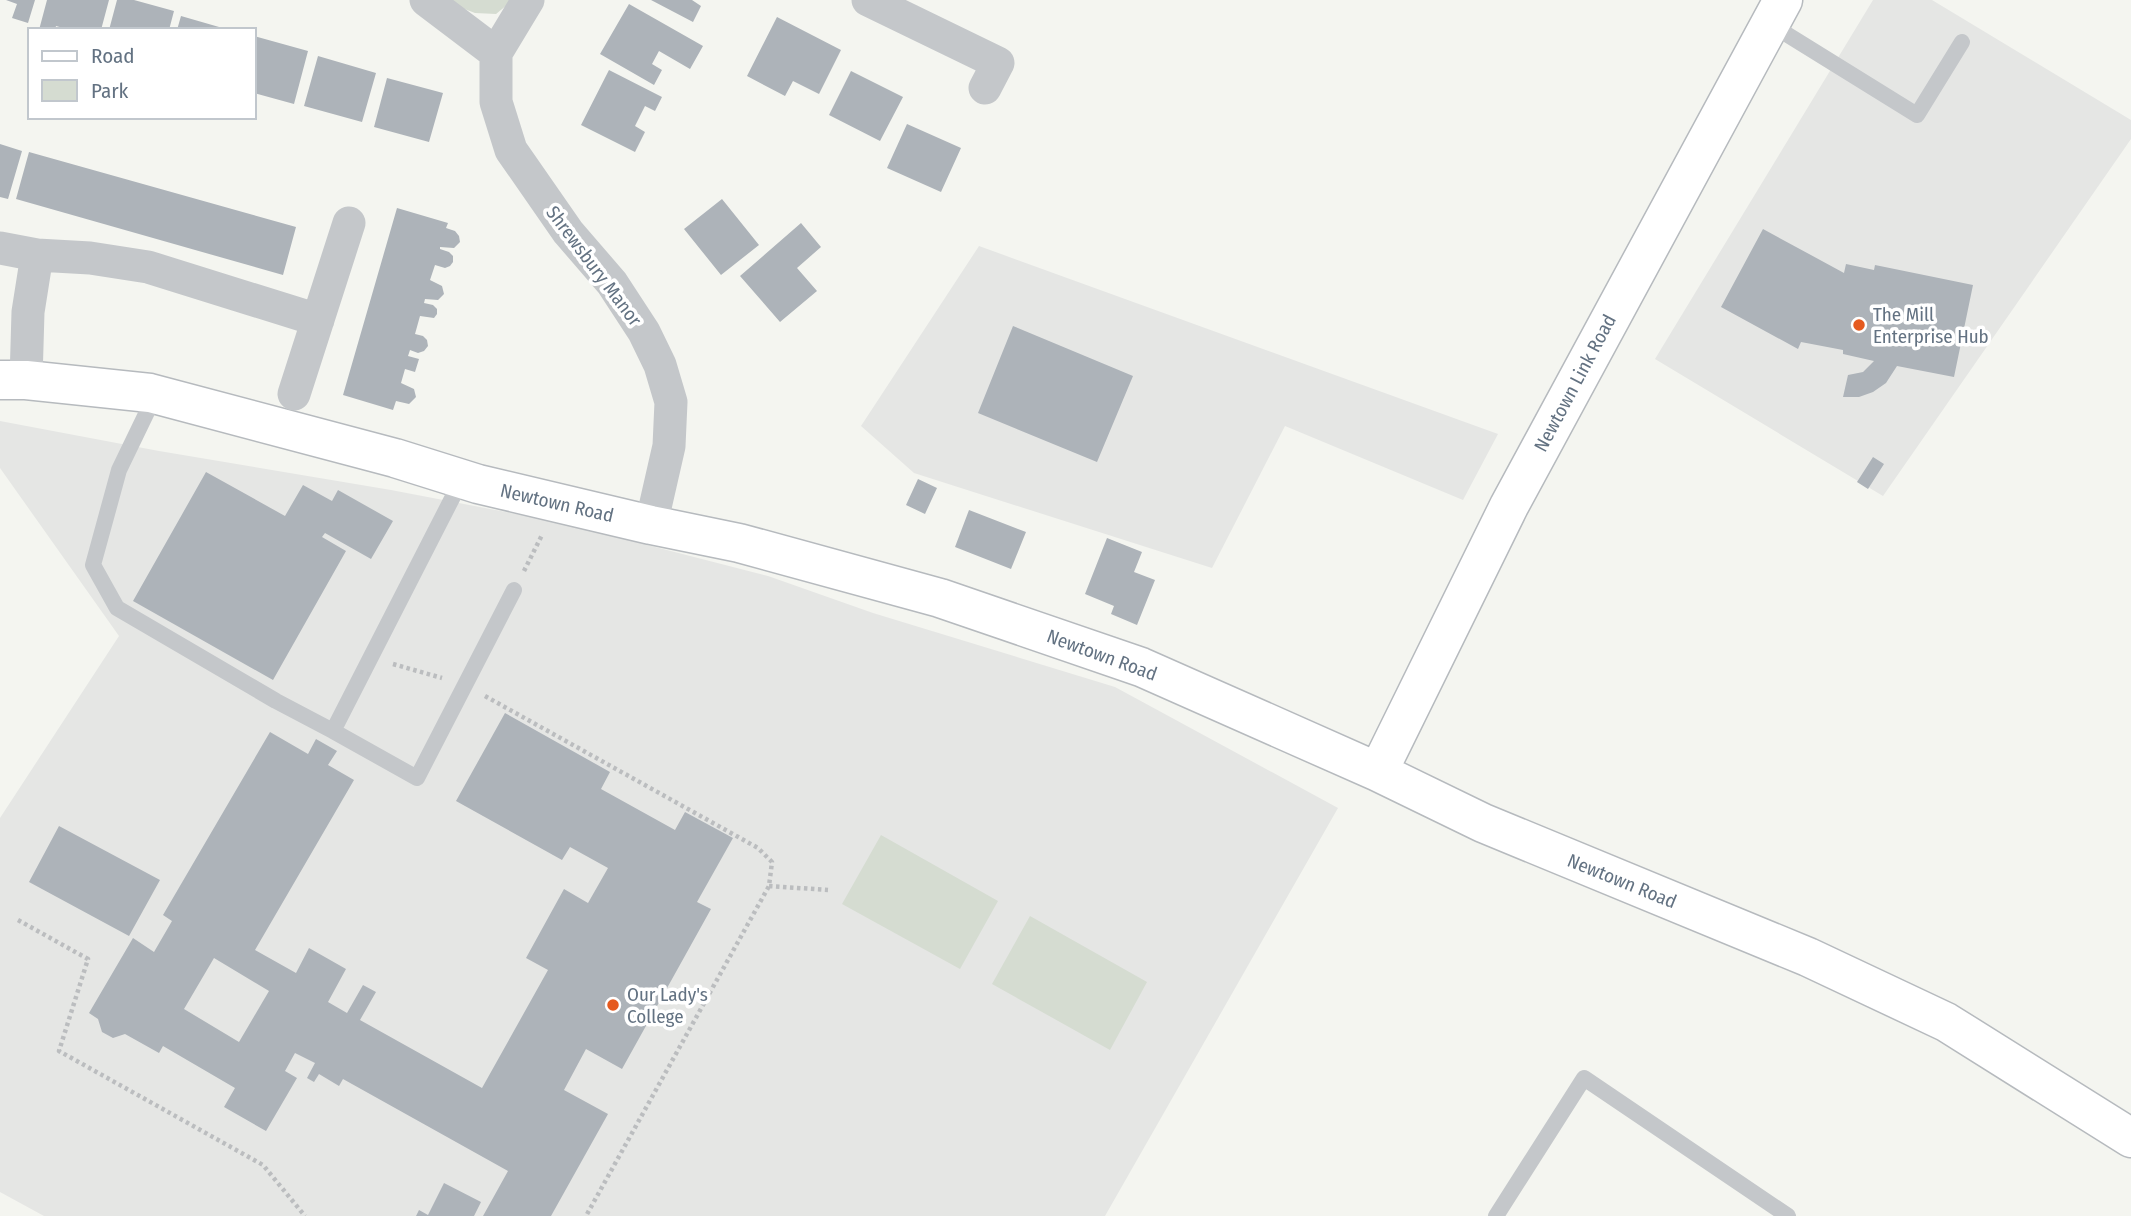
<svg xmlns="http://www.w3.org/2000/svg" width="2131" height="1216" font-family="'Fira Sans Condensed',sans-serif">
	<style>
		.built { fill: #e5e6e4 }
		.green { fill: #d5dcd1 }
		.building { fill: #adb3b9; fill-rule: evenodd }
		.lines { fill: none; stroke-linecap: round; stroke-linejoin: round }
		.secondary-casing { stroke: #b6babe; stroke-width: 41 }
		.path { stroke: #bbbdbf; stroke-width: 4.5; stroke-dasharray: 3.5 3.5; stroke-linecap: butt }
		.lane { stroke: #c4c7ca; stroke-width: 16 }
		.street { stroke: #c4c7ca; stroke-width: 33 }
		.secondary { stroke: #fff; stroke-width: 38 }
		.poi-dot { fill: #e55a1f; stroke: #fff; stroke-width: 2.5 }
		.labels { text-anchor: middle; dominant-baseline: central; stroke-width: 7; stroke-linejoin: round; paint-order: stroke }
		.street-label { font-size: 19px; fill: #637282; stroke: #fff }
		.poi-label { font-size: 19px; fill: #637282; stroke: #fff; text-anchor: start }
	</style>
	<rect width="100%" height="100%" fill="#f4f5f0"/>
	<path class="built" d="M 1873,0 L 1932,0 L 2131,120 L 2131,139 L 1883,496 L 1655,359 Z
		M 979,246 L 1498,434 L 1463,500 L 1285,426 L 1212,568 L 914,473 L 861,426 Z
		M 0,421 L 159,451 L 391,490 L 558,522 L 768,576 L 873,613 L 1115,687 L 1338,808 L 1105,1216 L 44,1216 L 0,1192 L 0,818 L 119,636 L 0,468 Z"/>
	<path class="green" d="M 447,0 L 513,0 L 496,14 L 475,13 L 446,2 Z
		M 881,835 L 998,901 L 960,969 L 842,904 Z
		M 1030,916 L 1147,982 L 1110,1050 L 992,984 Z"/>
	<path class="building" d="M 6,0 L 35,0 L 28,23 L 12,18 L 17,4 Z
		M 47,0 L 109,0 L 101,30 L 70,30 L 56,26 L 55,30 L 39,30 Z
		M 117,0 L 134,0 L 174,11 L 169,30 L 109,30 Z
		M 651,0 L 692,0 L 701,6 L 693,22 Z
		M 629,4 L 703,46 L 690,69 L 659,51 L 652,64 L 662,70 L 654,85 L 600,54 Z
		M 181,16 L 226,29 L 226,30 L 177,30 Z
		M 777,17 L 841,50 L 819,94 L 793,81 L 785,96 L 747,76 Z
		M 254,36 L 308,51 L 294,104 L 254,93 Z
		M 318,56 L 376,73 L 362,122 L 304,106 Z
		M 609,70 L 662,97 L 655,111 L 645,106 L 635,126 L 645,132 L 635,152 L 581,125 Z
		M 851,71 L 903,97 L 880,141 L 829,115 Z
		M 387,78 L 443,93 L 429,142 L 374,127 Z
		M 907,124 L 961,148 L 941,192 L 887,168 Z
		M 0,144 L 22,151 L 8,199 L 0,197 Z
		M 29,152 L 296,227 L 283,275 L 16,199 Z
		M 722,199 L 759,245 L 721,275 L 684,229 Z
		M 397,208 L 448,223 L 446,228 L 455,231 L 459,236 L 460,242 L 454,248 L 440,247 L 440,249 L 449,252 L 453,256 L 453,262 L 450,266 L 445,268 L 435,265 L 430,280 L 442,286 L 444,294 L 438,300 L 425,299 L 424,303 L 433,305 L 437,309 L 437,314 L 434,318 L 420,316 L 415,334 L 423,336 L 427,340 L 428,346 L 424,351 L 418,353 L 410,350 L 408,356 L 419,359 L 415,372 L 405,369 L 401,383 L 414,389 L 416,397 L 409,404 L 396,401 L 393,410 L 343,395 Z
		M 801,223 L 821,247 L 797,268 L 817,291 L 780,322 L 740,276 Z
		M 1763,229 L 1844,273 L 1846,264 L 1874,270 L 1875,265 L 1973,285 L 1954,377 L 1897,366 L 1886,383 L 1873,392 L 1859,397 L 1843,397 L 1848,375 L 1863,372 L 1874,361 L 1843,354 L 1843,350 L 1801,342 L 1798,349 L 1721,307 Z
		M 1013,326 L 1133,376 L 1097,462 L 978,413 Z
		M 1873,457 L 1884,464 L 1868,489 L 1857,482 Z
		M 206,472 L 285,516 L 303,485 L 332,501 L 338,490 L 393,521 L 371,559 L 325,533 L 322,537 L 346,551 L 273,680 L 133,601 Z
		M 918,479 L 937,488 L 925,514 L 906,505 Z
		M 969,510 L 1026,532 L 1011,569 L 955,547 Z
		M 1107,538 L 1142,552 L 1134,572 L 1155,580 L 1137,625 L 1111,614 L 1114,606 L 1085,594 Z
		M 505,713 L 610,772 L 601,789 L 675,830 L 685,812 L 733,838 L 697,902 L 711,909 L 622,1069 L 586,1049 L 564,1090 L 608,1114 L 551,1216 L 483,1216 L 508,1171 L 343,1079 L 339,1086 L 319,1074 L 314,1082 L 307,1078 L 315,1063 L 295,1053 L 285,1071 L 297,1078 L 266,1131 L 224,1107 L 235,1088 L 163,1046 L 159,1053 L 125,1034 L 113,1038 L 102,1032 L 98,1019 L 89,1013 L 133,938 L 154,952 L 172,921 L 163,915 L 270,732 L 308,754 L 316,739 L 337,751 L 328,765 L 354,780 L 255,950 L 296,973 L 309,948 L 346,969 L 328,1002 L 347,1013 L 363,985 L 376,992 L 360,1020 L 482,1088 L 548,970 L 526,958 L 564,889 L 588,903 L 608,868 L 570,847 L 562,860 L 456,801 ZM 214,958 L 269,991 L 239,1042 L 184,1009 Z
		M 59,826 L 160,880 L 129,936 L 29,882 Z
		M 444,1183 L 481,1202 L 474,1216 L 416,1216 L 419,1210 L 428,1215 Z"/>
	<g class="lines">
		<g class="secondary-casing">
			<path id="secondary" d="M 0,380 L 26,380 L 150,393 L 395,458 L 478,484 L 651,525 L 739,543 L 940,598 L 1141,667 L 1378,772 L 1483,823 L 1808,957 L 1946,1022 L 2131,1138
				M 1378,772 L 1509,506 L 1783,0"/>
		</g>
		<path class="path" d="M 524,571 L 542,535
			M 393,664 L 442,678
			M 485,696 L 758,848 L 772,862 L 769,886 L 586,1216
			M 769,886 L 828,890
			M 18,920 L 88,959 L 59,1051 L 263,1165 L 305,1216"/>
		<path class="lane" d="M 1770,24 L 1917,115 L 1962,42
			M 150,393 L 147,412 L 119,470 L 93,565 L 117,608 L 276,701 L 333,731 L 462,479
			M 333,731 L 417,778 L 514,590
			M 1496,1216 L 1584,1078 L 1788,1216"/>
		<path class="street" d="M 426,0 L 496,53
			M 528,0 L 496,53 L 496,102 L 511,150 L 568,232 L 612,283 L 644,332 L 660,365 L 671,402 L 669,446 L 651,525
			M 868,0 L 998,63 L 985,88
			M 0,248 L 37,255 L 90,258 L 148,267 L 318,320
			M 26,380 L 28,312 L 37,255
			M 294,394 L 349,223"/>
		<use href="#secondary" class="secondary"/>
	</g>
	<g class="poi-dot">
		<circle cx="1859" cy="325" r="7"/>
		<circle cx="613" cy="1005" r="7"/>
	</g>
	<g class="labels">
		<g class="street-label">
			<text transform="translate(594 266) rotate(53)">Shrewsbury Manor</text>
			<text transform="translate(1575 383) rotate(-62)">Newtown Link Road</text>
			<text transform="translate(557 503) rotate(13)">Newtown Road</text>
			<text transform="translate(1102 655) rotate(20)">Newtown Road</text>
			<text transform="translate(1622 881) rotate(22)">Newtown Road</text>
		</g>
		<g class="poi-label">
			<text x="1873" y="314">The Mill<tspan x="1873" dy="22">Enterprise Hub</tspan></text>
			<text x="627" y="994">Our Lady's<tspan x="627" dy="22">College</tspan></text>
		</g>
	</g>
	<rect x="28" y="28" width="228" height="91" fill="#ffffff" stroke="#c1c7cd" stroke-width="2"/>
	<rect x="42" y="51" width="35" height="10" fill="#ffffff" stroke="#c1c7cd" stroke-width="2"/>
	<text x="91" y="63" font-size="21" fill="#637282">Road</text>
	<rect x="42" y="80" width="35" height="21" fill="#d5dcd1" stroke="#c1c7cd" stroke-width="2"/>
	<text x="91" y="98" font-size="21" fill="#637282">Park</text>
</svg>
